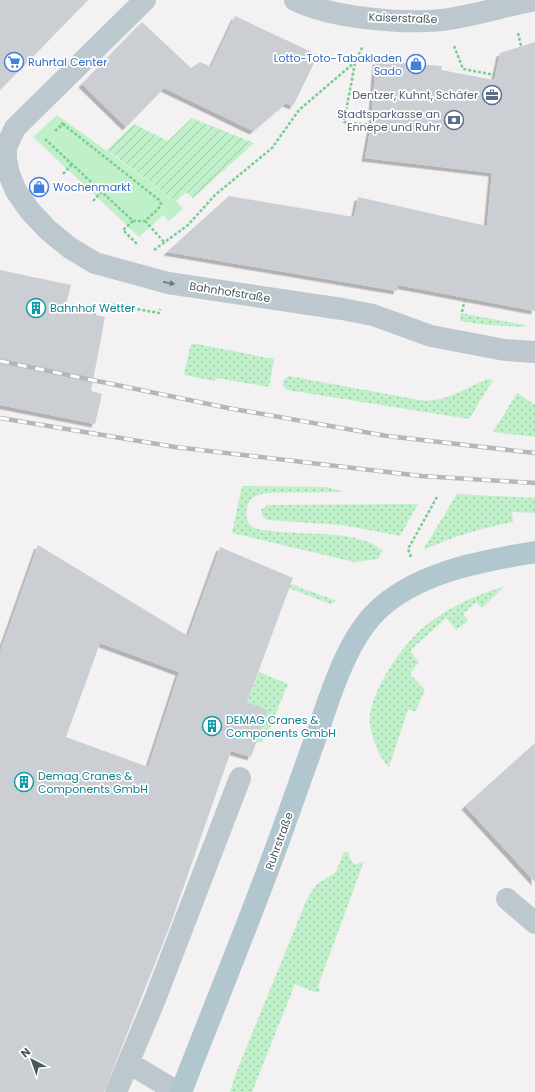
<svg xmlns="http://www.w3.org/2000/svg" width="535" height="1092" font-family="Poppins,sans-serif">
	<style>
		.grass { fill: url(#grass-dots) }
		.park { fill: #c0f0c9 }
		.garden { fill: url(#garden-furrows) }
		.building { fill: #cbcfd3; fill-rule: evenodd; filter: url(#shadow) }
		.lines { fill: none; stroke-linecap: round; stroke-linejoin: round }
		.path { stroke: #78ce92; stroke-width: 2.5; stroke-dasharray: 3 2; stroke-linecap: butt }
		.minor { stroke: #bcc8cd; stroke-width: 22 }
		.major { stroke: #b1c6cf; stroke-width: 22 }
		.rail-casing { stroke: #b3b7bb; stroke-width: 4.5 }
		.rail { stroke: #fff; stroke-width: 3; stroke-dasharray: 9; stroke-linecap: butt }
		.oneway { fill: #6b7a7f }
		.labels { text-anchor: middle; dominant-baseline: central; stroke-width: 3.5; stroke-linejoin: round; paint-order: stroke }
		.street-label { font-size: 11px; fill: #48585e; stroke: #fff }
		.shop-label { font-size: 11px; fill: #366cbe; stroke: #fff; text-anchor: start }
		.service-label { font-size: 11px; fill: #4e5e75; stroke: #fff; text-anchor: end }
		.culture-label { font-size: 11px; fill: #0d838f; stroke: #fff; text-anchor: start }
	</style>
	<defs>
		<pattern id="grass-dots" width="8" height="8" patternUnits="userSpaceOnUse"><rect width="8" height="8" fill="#c0f0c9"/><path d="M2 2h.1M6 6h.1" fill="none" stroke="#9ec5a6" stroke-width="1.8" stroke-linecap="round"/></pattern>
		<pattern id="garden-furrows" width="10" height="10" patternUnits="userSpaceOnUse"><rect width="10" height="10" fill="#c0f0c9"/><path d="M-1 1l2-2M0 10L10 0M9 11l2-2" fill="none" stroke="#9ec5a6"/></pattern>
		<filter id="shadow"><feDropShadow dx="-3.5" dy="3.5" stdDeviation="0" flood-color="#0004"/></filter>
	</defs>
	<rect width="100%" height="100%" fill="#f3f1f1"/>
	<path class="grass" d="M 461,313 L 525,325 L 524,327 L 488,325 L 460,321 Z
		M 191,343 L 274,359 L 269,387 L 217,378 L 214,381 L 184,375 Z
		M 289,376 L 425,401 L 441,399 L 453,395 L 487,379 L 493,380 L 469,419 L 287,390 L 283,386 L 283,381 Z
		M 517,393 L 535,405 L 535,437 L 493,432 Z
		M 242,486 L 326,487 L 345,492 L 266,493 C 262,494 257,495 254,497 C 244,504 243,523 255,528 C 260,531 268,530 273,531 C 305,536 359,529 383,551 L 378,559 L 354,562 L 232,533 Z
		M 457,494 L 535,498 L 535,513 L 512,512 L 513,522 C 481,528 453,537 423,550 Z
		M 418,504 L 400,536 L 342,525 L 267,520 L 263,517 L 261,510 L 268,505 Z
		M 291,584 L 337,601 L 330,604 L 289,588 Z
		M 505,586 L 482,608 L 476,602 L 463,614 L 468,621 L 456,630 L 446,618 L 410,651 L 419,662 L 410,674 L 425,690 L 415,712 L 408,709 L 389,767 C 379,758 371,737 370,723 C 367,695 403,644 424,627 C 449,606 475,596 505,586 Z
		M 259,672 L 288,684 L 266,737 L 261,742 L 256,743 L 268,710 L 247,702 Z
		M 344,852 L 349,852 L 349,857 L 355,865 L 364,861 L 318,986 L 320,990 L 317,993 L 295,984 L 252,1092 L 230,1092 L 236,1073 L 307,899 L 316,885 L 336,872 Z"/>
	<path class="park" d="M 57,115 L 176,201 L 183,209 L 169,221 L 163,215 L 139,237 L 33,137 Z"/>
	<path class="garden" d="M 192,118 L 254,143 L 193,198 L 186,192 L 176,201 L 107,150 L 134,124 L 168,141 Z"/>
	<path class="building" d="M 0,0 L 88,0 L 0,90 Z
		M 235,16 L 318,55 L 293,106 L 286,103 L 253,131 L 164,88 L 126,127 L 82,84 L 142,22 L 191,68 L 200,62 L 211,67 Z
		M 535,42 L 535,311 L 398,285 L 397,291 L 167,252 L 229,196 L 354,217 L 358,197 L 487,226 L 492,173 L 365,158 L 374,110 L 372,110 L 376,61 L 442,66 L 441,70 L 494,80 L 500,53 Z
		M 0,270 L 71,285 L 65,309 L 105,317 L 91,391 L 102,394 L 95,424 L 0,405 Z
		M 38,545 L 188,636 L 220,547 L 293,578 L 247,702 L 268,710 L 251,757 L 231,751 L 171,923 L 104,1092 L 0,1092 L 0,652 ZM 100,643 L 179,672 L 148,767 L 66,737 Z
		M 535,743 L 535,882 L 465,806 Z"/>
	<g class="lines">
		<path class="path" d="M 518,33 L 521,46
			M 454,46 L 463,69 L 495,75
			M 355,63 L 344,122 L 371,125
			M 55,131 L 63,124 L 61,123
			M 45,139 L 133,221 L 145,221 L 158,209 L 161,204 L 159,200 L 63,124
			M 63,174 L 72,164
			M 93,201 L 102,191
			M 133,221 L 123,230 L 137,244
			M 145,221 L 165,243
			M 154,250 L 188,225 L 215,195 L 272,148 L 299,110 L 355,62 L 363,46
			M 103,303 L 159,313 L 160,309
			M 462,312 L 465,298
			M 94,315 L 95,311
			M 411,557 L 408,549 L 437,497"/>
		<path class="minor" d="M 145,0 L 15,128 L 6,147 L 6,159 L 9,174 L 16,191 L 30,211 L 48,230 L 70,248 L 95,263 L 168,283 L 342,309 L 373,315 L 431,336 L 505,350 L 535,352
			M 295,0 C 332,18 401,24 442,20 C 473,16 504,6 535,0
			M 507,899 L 535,923
			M 129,1063 L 177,1092
			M 116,1092 L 155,999 L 240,778"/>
		<path class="major" d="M 181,1092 C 215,1004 251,918 283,829 C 295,796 307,762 319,728 C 331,692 347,643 373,615 C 412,573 481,561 535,552"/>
		<g class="rail-casing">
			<path id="rail" d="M 0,361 L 228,408 L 387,436 L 535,453
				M 0,418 L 175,447 L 421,476 L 535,483"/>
		</g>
		<use href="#rail" class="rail"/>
	</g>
	<defs><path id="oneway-solid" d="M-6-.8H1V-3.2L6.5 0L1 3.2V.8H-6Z"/></defs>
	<use class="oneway" href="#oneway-solid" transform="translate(169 283) rotate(11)"/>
	<defs>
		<g id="supermarket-ring" transform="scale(1)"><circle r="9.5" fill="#fff" stroke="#3f7fe0" stroke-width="1.5"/><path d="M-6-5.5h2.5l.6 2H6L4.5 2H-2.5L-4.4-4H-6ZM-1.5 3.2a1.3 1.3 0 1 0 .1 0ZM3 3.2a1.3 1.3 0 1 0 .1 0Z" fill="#3f7fe0"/></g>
		<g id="shop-ring" transform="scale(1)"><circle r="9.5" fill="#fff" stroke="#3f7fe0" stroke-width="1.5"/><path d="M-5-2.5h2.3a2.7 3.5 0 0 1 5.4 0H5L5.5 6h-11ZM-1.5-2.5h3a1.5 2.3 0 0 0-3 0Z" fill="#3f7fe0"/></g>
		<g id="office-ring" transform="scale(1)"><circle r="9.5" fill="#fff" stroke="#5c6f8a" stroke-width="1.5"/><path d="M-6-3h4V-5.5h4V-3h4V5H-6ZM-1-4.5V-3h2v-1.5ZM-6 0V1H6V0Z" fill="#5c6f8a"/></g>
		<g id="bank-ring" transform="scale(1)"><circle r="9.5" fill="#fff" stroke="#5c6f8a" stroke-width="1.5"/><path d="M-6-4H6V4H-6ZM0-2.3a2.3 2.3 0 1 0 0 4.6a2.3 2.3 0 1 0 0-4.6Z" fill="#5c6f8a"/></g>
		<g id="building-ring" transform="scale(1)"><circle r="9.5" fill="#fff" stroke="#0f9aa8" stroke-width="1.5"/><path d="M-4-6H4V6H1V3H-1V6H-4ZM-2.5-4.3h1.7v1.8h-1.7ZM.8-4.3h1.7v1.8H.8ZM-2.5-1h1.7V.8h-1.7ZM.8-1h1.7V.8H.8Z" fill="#0f9aa8"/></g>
	</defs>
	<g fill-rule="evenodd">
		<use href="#supermarket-ring" x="14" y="62"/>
		<use href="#shop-ring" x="416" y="64"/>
		<use href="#office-ring" x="492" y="95"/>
		<use href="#bank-ring" x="454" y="120"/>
		<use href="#shop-ring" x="39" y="187"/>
		<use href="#building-ring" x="36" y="308"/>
		<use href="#building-ring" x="212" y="726"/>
		<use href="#building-ring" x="24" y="782"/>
	</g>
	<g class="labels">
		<g class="street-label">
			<text transform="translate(403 18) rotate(2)">Kaiserstraße</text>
			<text transform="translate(230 292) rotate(9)">Bahnhofstraße</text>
			<text transform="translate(279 841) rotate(-70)">Ruhrstraße</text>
		</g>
		<g class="shop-label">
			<text x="402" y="58" text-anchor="end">Lotto-Toto-Tabakladen<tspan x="402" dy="13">Sado</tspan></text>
			<text x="28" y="62">Ruhrtal Center</text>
			<text x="53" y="187">Wochenmarkt</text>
		</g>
		<g class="service-label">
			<text x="478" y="95">Dentzer, Kuhnt, Schäfer</text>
			<text x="440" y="114">Stadtsparkasse an<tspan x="440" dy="13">Ennepe und Ruhr</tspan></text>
		</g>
		<g class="culture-label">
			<text x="50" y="308">Bahnhof Wetter</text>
			<text x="226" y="720">DEMAG Cranes &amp;<tspan x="226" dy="13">Components GmbH</tspan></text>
			<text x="38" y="776">Demag Cranes &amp;<tspan x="38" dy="13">Components GmbH</tspan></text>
		</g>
	</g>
	<g transform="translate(32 1060) rotate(319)" stroke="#ffffff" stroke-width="3" paint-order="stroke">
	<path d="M0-3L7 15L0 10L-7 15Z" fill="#48585e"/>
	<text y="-6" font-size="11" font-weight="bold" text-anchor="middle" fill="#48585e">N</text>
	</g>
</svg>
